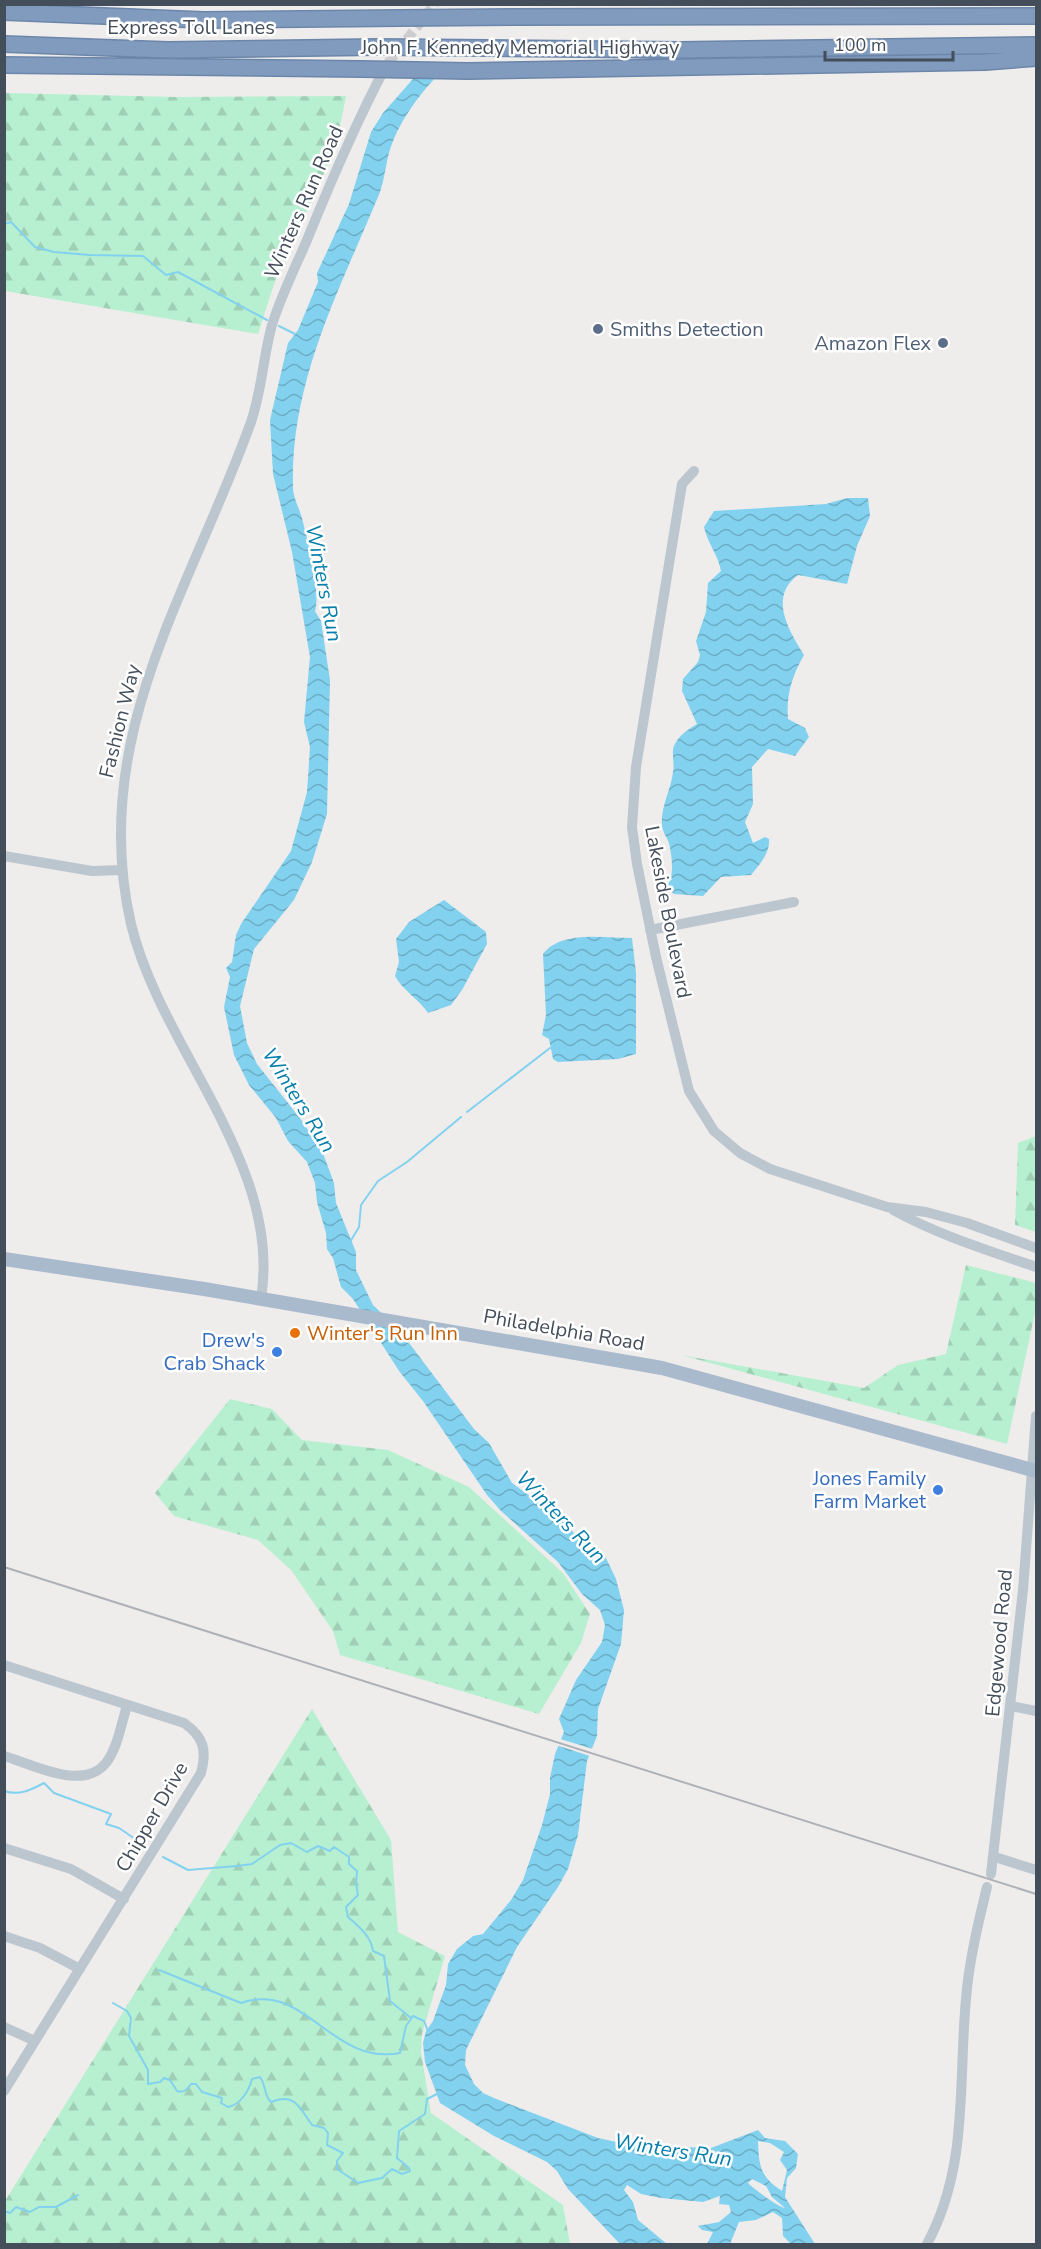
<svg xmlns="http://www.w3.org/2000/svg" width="1041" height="2249" font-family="'Nunito Sans',sans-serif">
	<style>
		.forest { fill: url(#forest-firs) }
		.water { fill: url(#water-waves); fill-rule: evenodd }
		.pier { fill: #efecec }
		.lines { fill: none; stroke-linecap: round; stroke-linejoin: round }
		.stream { stroke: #82d2ef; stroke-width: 2 }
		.minor-tunnel { stroke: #cdcccf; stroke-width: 10; stroke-dasharray: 10 5; stroke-linecap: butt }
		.highway-casing { stroke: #6c86a9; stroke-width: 18 }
		.minor { stroke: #bcc6cf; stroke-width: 10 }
		.major { stroke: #aabacd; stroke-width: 14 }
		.highway { stroke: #819bbe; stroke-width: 15 }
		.rail { stroke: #aeb1b7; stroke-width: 2 }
		.highway-bridge-casing { stroke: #6c86a9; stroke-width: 18; stroke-linecap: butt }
		.highway-bridge { stroke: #819bbe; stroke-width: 15 }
		.service-dot { fill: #5c6f8a; stroke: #fff; stroke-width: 2 }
		.food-dot { fill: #e8710a; stroke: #fff; stroke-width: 2 }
		.shop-dot { fill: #3f7fe0; stroke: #fff; stroke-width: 2 }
		.labels { text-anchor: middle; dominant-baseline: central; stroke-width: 5; stroke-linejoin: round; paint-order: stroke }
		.street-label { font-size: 20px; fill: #444e5a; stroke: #fff }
		.service-label { font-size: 20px; fill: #4e5e75; stroke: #fff; text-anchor: start }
		.food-label { font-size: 20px; fill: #c56008; stroke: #fff; text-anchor: start }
		.shop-label { font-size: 20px; fill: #366cbe; stroke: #fff; text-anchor: end }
		.water-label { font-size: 21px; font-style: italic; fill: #077faa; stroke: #fff }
	</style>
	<defs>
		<pattern id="forest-firs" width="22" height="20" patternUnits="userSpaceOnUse" patternTransform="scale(1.5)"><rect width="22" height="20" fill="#b7f0d0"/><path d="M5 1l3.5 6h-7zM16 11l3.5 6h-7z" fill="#9fcfb5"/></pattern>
		<pattern id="water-waves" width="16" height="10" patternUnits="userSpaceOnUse" patternTransform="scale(1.5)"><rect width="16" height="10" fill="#82d2ef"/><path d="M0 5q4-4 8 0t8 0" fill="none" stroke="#6cadc5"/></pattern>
	</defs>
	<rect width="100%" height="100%" fill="#efecec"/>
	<path class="forest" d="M 5,93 L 177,97 L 346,96 L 336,147 L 277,275 L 258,334 L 5,291 Z
		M 1036,1136 L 1036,1232 L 1015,1225 L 1018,1143 Z
		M 966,1265 L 1036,1283 L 1036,1308 L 1007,1444 L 681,1355 L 864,1388 L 898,1365 L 946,1354 Z
		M 230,1399 L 272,1409 L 302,1440 L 388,1450 L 469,1487 L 563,1573 L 590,1614 L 581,1643 L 539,1714 L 340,1655 L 333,1631 L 291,1570 L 258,1540 L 174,1516 L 155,1493 Z
		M 312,1709 L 391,1840 L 398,1932 L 445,1956 L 422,2034 L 421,2052 L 431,2113 L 563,2205 L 570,2244 L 5,2244 L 5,2201 Z"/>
	<path class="water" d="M 427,63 L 437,76 C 417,97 397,125 389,153 C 385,168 384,183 378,197 C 339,291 290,382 293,487 C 293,497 299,508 302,518 C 307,538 321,593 315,611 L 321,621 L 330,680 L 327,814 L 312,862 L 294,900 L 254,949 L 240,1006 L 247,1043 L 257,1064 L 303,1122 L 324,1156 L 334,1183 L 336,1203 L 356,1252 L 356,1270 L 373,1305 L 400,1331 L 474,1429 L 489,1443 L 512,1483 L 537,1501 L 547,1505 L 578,1537 L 589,1541 L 606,1558 L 616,1579 L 624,1610 L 621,1644 L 598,1709 L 597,1736 L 587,1761 L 578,1835 L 568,1869 L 558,1887 L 517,1947 L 466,2050 L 465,2065 L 474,2084 L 483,2093 L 494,2098 L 598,2138 L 630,2145 L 711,2148 L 758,2130 L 765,2138 L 785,2141 L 798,2154 L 796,2168 L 787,2178 L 785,2197 L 815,2244 L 791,2244 L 783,2236 L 782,2218 L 773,2212 L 756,2220 L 739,2222 L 730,2244 L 707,2244 L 713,2232 L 702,2230 L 698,2226 L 719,2222 L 731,2212 L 729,2205 L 719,2204 L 720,2196 L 703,2202 L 661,2198 L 641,2194 L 627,2185 L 624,2190 L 633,2202 L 638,2220 L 667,2244 L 620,2244 L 568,2189 L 557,2171 L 547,2162 L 494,2136 L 440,2103 L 425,2062 L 423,2043 L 426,2031 L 433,2021 L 446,1985 L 448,1964 L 457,1949 L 473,1936 L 483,1934 L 511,1900 L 523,1880 L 542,1825 L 550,1794 L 550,1778 L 555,1754 L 564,1732 L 559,1719 L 576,1680 L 602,1642 L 605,1625 L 600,1610 L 582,1594 L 558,1562 L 501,1511 L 487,1495 L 423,1401 L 399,1371 L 353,1299 L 341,1287 L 333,1258 L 327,1249 L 326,1233 L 317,1202 L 315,1183 L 307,1162 L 288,1141 L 276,1118 L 249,1085 L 234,1055 L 224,1007 L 230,977 L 226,968 L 232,962 L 236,935 L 241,924 L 291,851 L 307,792 L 310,747 L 304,722 L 310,657 L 292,552 L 273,474 L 270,420 L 288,343 L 298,330 L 318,282 L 317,273 L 349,204 L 371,132 L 383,113 ZM 758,2141 L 770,2143 L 784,2152 L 780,2160 L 787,2170 L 782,2191 C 760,2177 759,2166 758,2141 ZM 752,2179 L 766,2186 L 772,2197 L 785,2208 C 777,2206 755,2190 748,2183 Z
		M 847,498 L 868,498 L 870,516 L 857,546 L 847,584 L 798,575 C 768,597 789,631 804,655 C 792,676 786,695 788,719 L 805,728 L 809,737 L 795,756 L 768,749 L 752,767 L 753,804 L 745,822 L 753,843 L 765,837 L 769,839 C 770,853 760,864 751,875 L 721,877 L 703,896 L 674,894 L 666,887 C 675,878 672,856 669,843 C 667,838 663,832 662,826 C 660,808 671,790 673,772 C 675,764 671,753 674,746 C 679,735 687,730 697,724 L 682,691 L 683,679 L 698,662 L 700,655 L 696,641 L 706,612 L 708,583 L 721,571 C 718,554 708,545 704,527 L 714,511 L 826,504 Z
		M 444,900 L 486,932 L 487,944 L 462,990 L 451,1005 L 428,1013 C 418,998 403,991 395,976 L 399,962 L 396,939 L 409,922 Z
		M 632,938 L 636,973 L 636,1054 L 618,1059 L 558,1062 L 553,1059 L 549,1039 L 542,1035 L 546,1015 L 543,954 C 561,930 604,938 632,938 Z"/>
	<path class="pier" d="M 462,4 L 504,4 L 438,79 L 408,79 L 424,61 Z
		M 557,1738 L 593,1749 L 590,1756 L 556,1745 Z"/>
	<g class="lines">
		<path class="stream" d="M 4,224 L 11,222 L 35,247 L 54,252 L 90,255 L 143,256 L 166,275 L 178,272 L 267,320
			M 279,326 L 295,334
			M 467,1112 L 550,1048
			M 350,1242 L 359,1227 L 361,1205 L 378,1181 L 407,1162 L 461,1117
			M 4,1791 C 19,1796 31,1790 44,1783 L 54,1793 L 111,1814 L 106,1824 L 119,1828 L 141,1843
			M 163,1857 L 188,1870 L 237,1866 L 252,1864 L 280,1845 L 291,1843 L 307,1852 L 318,1846 L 330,1851 L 334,1847 L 349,1857 L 349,1864 L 357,1871 L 356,1884 L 358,1895 L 346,1907 L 348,1917 C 359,1927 371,1936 373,1951 L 384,1956 L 390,2001 L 411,2018
			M 159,1970 L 241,2003 C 305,1980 331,2066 400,2053 L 406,2026 L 413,2016 L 424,2021 L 428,2031
			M 113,2003 L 127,2011 L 131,2018 L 129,2036 L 148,2070 L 148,2084 L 160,2082 L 164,2078 L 170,2080 L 177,2091 C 184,2093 187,2090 191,2084 L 196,2084 L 202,2092 L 222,2098 L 221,2103 L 228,2107 C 240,2105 249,2091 252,2079 L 260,2077 C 266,2085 264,2096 271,2102 C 296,2092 300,2109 312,2125 L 324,2128 L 328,2133 L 327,2145 L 343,2153 L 337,2161 L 337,2169 L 358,2183 L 382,2178 L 392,2169 L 402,2174 L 410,2171 L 409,2168 L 397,2158 L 399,2131 L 425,2114 L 427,2099 L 437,2094
			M 4,2211 L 10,2213 L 16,2207 L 30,2212 L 39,2207 L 56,2207 L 78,2195"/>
		<path class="minor-tunnel" d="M 388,63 L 435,4"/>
		<g class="highway-casing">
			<path id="highway" d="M 4,12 L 204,20 L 400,18
				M 513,17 L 1036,16
				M 4,44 L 168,50 L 378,47
				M 487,48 L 680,50 L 1036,45
				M 4,65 L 361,69
				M 468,71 L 985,62 L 1036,58"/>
		</g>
		<path class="minor" d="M 694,471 L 682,484 L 636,767 L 632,827 L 637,864 L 656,957 L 689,1091 L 714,1131 L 740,1153 L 770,1169 L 887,1207 L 926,1212 L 967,1223 L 1036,1248
			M 4,856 L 92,871 L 122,870
			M 650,930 L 794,902
			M 893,1210 C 938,1235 987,1250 1036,1267
			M 261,1298 C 283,1165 161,1049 131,924 C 88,737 191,590 251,422 C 262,390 263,357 272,325 C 281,296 295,268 307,240 C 331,181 356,122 386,66
			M 4,1665 L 184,1723 C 204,1737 207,1750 201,1773 L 4,2091
			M 1011,1706 L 1036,1711
			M 4,1756 C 32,1764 83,1792 106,1763 C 118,1747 121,1724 127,1706
			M 4,1848 L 71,1869 L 124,1899
			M 995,1857 L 1036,1870
			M 991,1874 L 1023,1590 L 1036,1416
			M 4,1936 L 40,1948 L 80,1969
			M 4,2027 L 35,2041
			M 927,2244 C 969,2166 958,2084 966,1999 C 969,1961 978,1924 987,1887"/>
		<path class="major" d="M 4,1259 L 204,1289 L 662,1368 L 1036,1471"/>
		<use href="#highway" class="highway"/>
		<path class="rail" d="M 4,1567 L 1036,1894"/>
		<g class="highway-bridge-casing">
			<path id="highway-bridge" d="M 400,18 L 513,17
				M 378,47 L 487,48
				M 361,69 L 468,71"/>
		</g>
		<use href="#highway-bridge" class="highway-bridge"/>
	</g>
	<g class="service-dot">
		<circle cx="598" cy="329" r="6"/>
		<circle cx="943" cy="343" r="6"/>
	</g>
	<circle class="food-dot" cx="295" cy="1333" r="6"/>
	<g class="shop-dot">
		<circle cx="277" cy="1352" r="6"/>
		<circle cx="938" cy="1490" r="6"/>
	</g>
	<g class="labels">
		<g class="street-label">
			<text x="191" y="27">Express Toll Lanes</text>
			<text x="520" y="47">John F. Kennedy Memorial Highway</text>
			<text transform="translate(304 202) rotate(-66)">Winters Run Road</text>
			<text transform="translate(120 721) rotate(-76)">Fashion Way</text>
			<text transform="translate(668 912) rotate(79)">Lakeside Boulevard</text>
			<text transform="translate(564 1330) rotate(10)">Philadelphia Road</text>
			<text transform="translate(999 1643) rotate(-85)">Edgewood Road</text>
			<text transform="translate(152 1817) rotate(-60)">Chipper Drive</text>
		</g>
		<g class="service-label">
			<text x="610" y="329">Smiths Detection</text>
			<text x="931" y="343" text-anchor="end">Amazon Flex</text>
		</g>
		<g class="food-label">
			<text x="307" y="1333">Winter's Run Inn</text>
		</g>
		<g class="shop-label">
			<text x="265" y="1340">Drew's<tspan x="265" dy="23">Crab Shack</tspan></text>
			<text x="926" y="1478">Jones Family<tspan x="926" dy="23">Farm Market</tspan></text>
		</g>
		<g class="water-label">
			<text transform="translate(324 583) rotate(79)">Winters Run</text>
			<text transform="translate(299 1100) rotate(58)">Winters Run</text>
			<text transform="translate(561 1517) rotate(46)">Winters Run</text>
			<text transform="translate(673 2150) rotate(9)">Winters Run</text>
		</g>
	</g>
	<rect width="1041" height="2249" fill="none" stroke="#444e5a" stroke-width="12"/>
	<path d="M825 51v9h128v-9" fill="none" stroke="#444e5a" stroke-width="3"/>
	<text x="834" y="51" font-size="18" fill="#444e5a" stroke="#ffffff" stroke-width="4.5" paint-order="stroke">100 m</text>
</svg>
